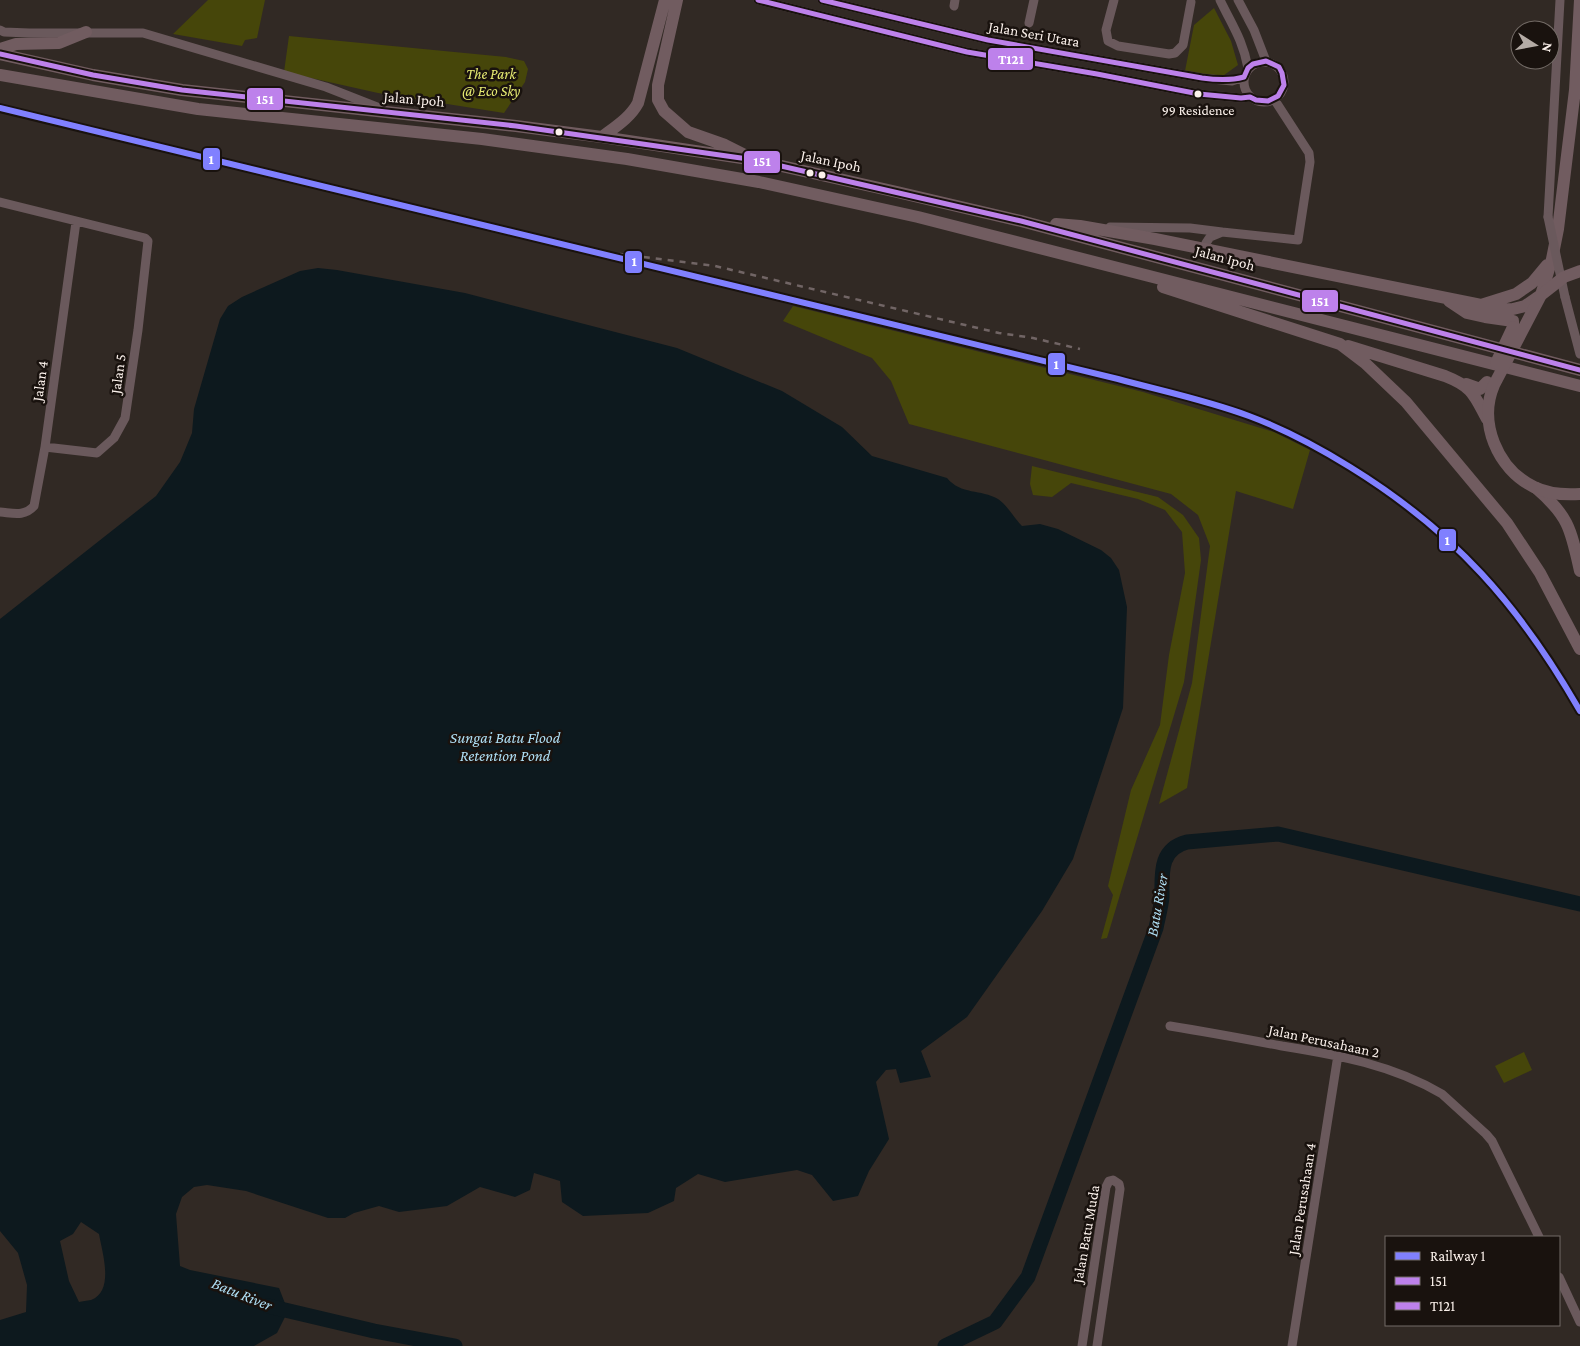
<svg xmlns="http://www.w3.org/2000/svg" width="1580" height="1346" font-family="'Crimson Pro',serif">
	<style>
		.green { fill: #46460a }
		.water { fill: #0d191e; fill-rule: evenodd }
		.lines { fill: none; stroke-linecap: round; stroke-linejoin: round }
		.river { stroke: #0d191e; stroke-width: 15 }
		.minor { stroke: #6a595c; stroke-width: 9 }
		.highway { stroke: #715c60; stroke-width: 12 }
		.rail { stroke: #716565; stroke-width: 2.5; stroke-dasharray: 6 6; stroke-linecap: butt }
		.minor-bridge { stroke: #6a595c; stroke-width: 9 }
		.highway-bridge { stroke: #715c60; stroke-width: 12 }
		.bus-1-casing { stroke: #19120e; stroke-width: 9 }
		.bus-2-casing { stroke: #19120e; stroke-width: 9 }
		.bus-1 { stroke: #bd81eb; stroke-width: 5 }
		.bus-2 { stroke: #bd81eb; stroke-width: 5 }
		.rail-1-casing { stroke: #19120e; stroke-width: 10 }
		.rail-1 { stroke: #8080ff; stroke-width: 6 }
		.bus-dot { fill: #fbf1eb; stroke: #19120e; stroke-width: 2 }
		.labels { text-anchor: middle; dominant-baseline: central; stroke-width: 5; stroke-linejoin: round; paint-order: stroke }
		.bus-label { font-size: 14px; fill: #fbf1eb; stroke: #19120e }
		.street-label { font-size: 15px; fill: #fbf1eb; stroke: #19120e }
		.park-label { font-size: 15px; font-style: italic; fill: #e6eb72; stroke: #19120e }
		.water-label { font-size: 16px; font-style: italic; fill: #aedef4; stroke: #19120e }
		.line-badge { stroke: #19120e; stroke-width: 2 }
		.badge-label { font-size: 14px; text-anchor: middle; font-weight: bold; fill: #fff }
	</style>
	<rect width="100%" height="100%" fill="#312924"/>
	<path class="green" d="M 208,0 L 265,0 L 257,38 L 245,40 L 242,46 L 173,34 Z
		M 1214,8 L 1231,41 L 1238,65 L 1220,78 L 1185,71 L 1194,25 Z
		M 289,36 L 506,57 L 524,61 L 528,69 L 525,82 L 504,113 L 378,93 L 284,72 Z
		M 793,306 L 1143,392 L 1274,432 L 1310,450 L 1293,509 L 1236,491 L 1187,788 L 1159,804 L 1192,683 L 1210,546 L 1198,515 L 1171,494 L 909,424 L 891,381 L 872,358 L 783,321 Z
		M 1032,466 L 1158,497 L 1183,515 L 1199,538 L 1201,560 L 1184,682 L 1107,938 L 1101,939 L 1113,895 L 1108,886 L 1131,790 L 1160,725 L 1169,655 L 1185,573 L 1182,532 L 1165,510 L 1138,499 L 1071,483 L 1052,497 L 1033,495 L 1030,484 Z
		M 1524,1052 L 1532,1070 L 1504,1083 L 1495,1066 Z"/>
	<path class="water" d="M 318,268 L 337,270 L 465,293 L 677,348 L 782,391 L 842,427 L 872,456 L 947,478 C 961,495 981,489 998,499 C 1007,505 1014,518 1022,526 L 1040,524 L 1058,529 L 1101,550 L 1111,558 L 1119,570 L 1127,607 L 1123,708 L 1073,859 L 1042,911 L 967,1017 L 921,1051 L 931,1077 L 900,1083 L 896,1069 L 886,1070 L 876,1082 L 889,1139 L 869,1171 L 858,1196 L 833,1201 L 812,1175 L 797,1170 L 725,1182 L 698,1174 L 676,1188 L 674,1201 L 648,1213 L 583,1216 L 562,1202 L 560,1181 L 534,1173 L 530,1190 L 515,1197 L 480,1187 L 447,1206 L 399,1212 L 379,1206 L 354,1213 L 345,1218 L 328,1218 L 246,1191 L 207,1185 L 194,1187 L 182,1197 L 176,1214 L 180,1266 L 190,1270 L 279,1288 L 288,1311 L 277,1333 L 254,1346 L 0,1346 L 0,1320 L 26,1312 L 27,1285 L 18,1253 L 0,1231 L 0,619 L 156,496 L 180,462 L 192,433 L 194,409 L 220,319 L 228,306 L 242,297 L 300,271 ZM 81,1222 L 99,1234 C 102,1252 115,1291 91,1300 C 87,1301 82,1301 79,1302 L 69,1281 L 60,1241 L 73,1234 Z"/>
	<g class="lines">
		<path class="river" d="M 268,1306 L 374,1331 L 455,1346
			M 945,1346 L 995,1322 L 1028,1277 L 1156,928 C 1158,918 1161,907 1162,897 C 1162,874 1159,849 1187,842 L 1278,834 L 1580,904"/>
		<path class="minor" d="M 758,0 L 967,52 L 1097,74 L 1199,94 L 1241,98 L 1250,97
			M 822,0 L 988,40 L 1202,78 L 1232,81 L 1244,77
			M 1114,0 L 1106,30 L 1108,41 L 1118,46 L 1169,54 L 1175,53 L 1183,45 L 1191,2
			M 1220,0 C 1232,25 1243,40 1248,68
			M 1238,0 L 1254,30 L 1266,61
			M 954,6 L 955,0
			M 1029,23 L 1034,0
			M 0,30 L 4,32 L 29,33 L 143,33 L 326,87 L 377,107
			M1244 82a20 20 0 1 1 40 0a20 20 0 1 1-40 0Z
			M 0,202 L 145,238 L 148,241 L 138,330 L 125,418 L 114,438 L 97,453 L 45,447
			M 1548,217 L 1560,0
			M 1110,227 L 1190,228 L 1222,232 L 1210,237 L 1206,243 L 1210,250
			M 1222,232 L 1298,240 L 1310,162 L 1309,153 L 1274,99
			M 1565,297 L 1580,354
			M 0,512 C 13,513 24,517 34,506 L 45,447 L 76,222
			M 1170,1026 C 1207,1032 1245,1039 1282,1046 C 1338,1055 1393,1065 1442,1094 L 1486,1134 L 1492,1141 L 1539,1237
			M 1559,1277 L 1580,1322
			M 1082,1346 L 1106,1187 L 1109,1181 L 1113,1180 L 1119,1184 L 1120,1189 L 1097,1346
			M 1292,1346 L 1338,1055"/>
		<path class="highway" d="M 677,0 L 658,85 L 658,100 L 664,111 L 688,132 L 725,145 L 745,155
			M 0,49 L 16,44 L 59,43 L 86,32
			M 0,54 L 93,75 L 182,90 L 516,126 L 602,137 L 755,160 L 897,192 L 1021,221 L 1580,370
			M 0,75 L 198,109 L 482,139 L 627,159 L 759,182 L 918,217 L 1580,386
			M 602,137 C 615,127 630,118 638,103 L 665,0
			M 1056,224 L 1080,226 L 1155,239 L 1481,305 L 1495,310 L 1513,309 L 1525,306 L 1541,295 L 1552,259 L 1558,229 L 1575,90 L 1580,0
			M 1163,287 L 1340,344 L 1365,363 L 1406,402 L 1507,523 L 1540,573 L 1580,649
			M 1449,301 L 1467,313 L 1485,317 L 1513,321 L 1513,327
			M 1481,305 L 1516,294 L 1532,283 L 1547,265
			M 1348,346 L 1445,376 C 1473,387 1474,395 1487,419
			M 1466,384 L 1480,389 L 1487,382
			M 1536,488 C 1569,516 1571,530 1580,571"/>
		<path class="rail" d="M 620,254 L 715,266 L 999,333 L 1033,338 L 1080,349"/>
		<path class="minor-bridge" d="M 1548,217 L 1565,297"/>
		<path class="highway-bridge" d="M 1580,271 L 1564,277 L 1541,295 L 1494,385 C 1478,422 1497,469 1534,487 C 1548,494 1565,495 1580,494
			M 1496,363 L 1513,327"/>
		<g class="bus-1-casing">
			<path id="bus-1" d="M 0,54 L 93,75 L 182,90 L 516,126 L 755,160 L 1021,221 L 1580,370"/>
		</g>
		<g class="bus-2-casing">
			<path id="bus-2" d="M 758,0 L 967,52 L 1097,74 L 1199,94 L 1241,98 L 1250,97 L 1256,100 L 1268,101 L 1278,96 L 1284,85 L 1282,73 L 1279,67 L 1266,61 L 1253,64 L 1248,68 L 1244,77 C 1230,81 1216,80 1202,78 L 988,40 L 822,0"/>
		</g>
		<use href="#bus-1" class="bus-1"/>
		<use href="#bus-2" class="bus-2"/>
		<g class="rail-1-casing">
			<path id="rail-1" d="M 0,108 L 1118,379 C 1162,391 1206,400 1249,416 C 1284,429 1318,447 1350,467 C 1454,531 1520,606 1580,711"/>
		</g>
		<use href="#rail-1" class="rail-1"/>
	</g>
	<g class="bus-dot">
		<circle cx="1198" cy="94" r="4.5"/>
		<circle cx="559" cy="132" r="4.5"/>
		<circle cx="810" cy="173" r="4.5"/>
		<circle cx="822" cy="175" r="4.5"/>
	</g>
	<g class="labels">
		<g class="bus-label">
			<text x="1198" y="110">99 Residence</text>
		</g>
		<g class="street-label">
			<text transform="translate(1034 34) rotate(10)">Jalan Seri Utara</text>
			<text transform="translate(414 99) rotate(5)">Jalan Ipoh</text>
			<text transform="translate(831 161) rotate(12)">Jalan Ipoh</text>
			<text transform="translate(1225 258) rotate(15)">Jalan Ipoh</text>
			<text transform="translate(118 374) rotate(-82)">Jalan 5</text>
			<text transform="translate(40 381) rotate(-82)">Jalan 4</text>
			<text transform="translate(1324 1041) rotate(12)">Jalan Perusahaan 2</text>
			<text transform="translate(1302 1199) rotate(-81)">Jalan Perusahaan 4</text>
			<text transform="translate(1086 1234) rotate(-80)">Jalan Batu Muda</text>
		</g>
		<g class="park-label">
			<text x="491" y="74">The Park<tspan x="491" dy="17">@ Eco Sky</tspan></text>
		</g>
		<g class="water-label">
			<text x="505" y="737">Sungai Batu Flood<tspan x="505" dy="18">Retention Pond</tspan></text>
			<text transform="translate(1157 905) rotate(-80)">Batu River</text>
			<text transform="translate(242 1294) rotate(22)">Batu River</text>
		</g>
	</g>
	<g class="line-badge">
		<rect x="987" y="47" width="47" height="24" rx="5" fill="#bd81eb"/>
		<rect x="246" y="87" width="38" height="24" rx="5" fill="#bd81eb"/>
		<rect x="202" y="147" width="19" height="24" rx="5" fill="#8080ff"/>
		<rect x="743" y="150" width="38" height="24" rx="5" fill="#bd81eb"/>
		<rect x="624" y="250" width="19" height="24" rx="5" fill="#8080ff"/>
		<rect x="1301" y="289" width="38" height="24" rx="5" fill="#bd81eb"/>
		<rect x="1047" y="352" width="19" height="24" rx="5" fill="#8080ff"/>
		<rect x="1438" y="528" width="19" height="24" rx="5" fill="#8080ff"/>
	</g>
	<g class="badge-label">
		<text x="1011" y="64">T121</text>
		<text x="265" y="104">151</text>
		<text x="211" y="164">1</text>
		<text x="762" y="166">151</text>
		<text x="634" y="266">1</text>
		<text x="1320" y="306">151</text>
		<text x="1056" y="369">1</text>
		<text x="1447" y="545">1</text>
	</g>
	<rect x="1385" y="1236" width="175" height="90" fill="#19120e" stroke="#736b66"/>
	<rect x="1395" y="1252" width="25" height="8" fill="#8080ff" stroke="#736b66"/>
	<text x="1430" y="1261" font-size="15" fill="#fbf1eb">Railway 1</text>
	<rect x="1395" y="1277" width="25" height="8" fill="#bd81eb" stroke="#736b66"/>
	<text x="1430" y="1286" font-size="15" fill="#fbf1eb">151</text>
	<rect x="1395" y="1302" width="25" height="8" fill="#bd81eb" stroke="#736b66"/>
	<text x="1430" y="1311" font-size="15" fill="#fbf1eb">T121</text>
	<g transform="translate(1535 45) rotate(101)"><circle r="24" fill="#19120e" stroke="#736b66"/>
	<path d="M0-4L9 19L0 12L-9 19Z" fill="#b4aba5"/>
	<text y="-8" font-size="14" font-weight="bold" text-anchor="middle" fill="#fbf1eb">N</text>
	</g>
</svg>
